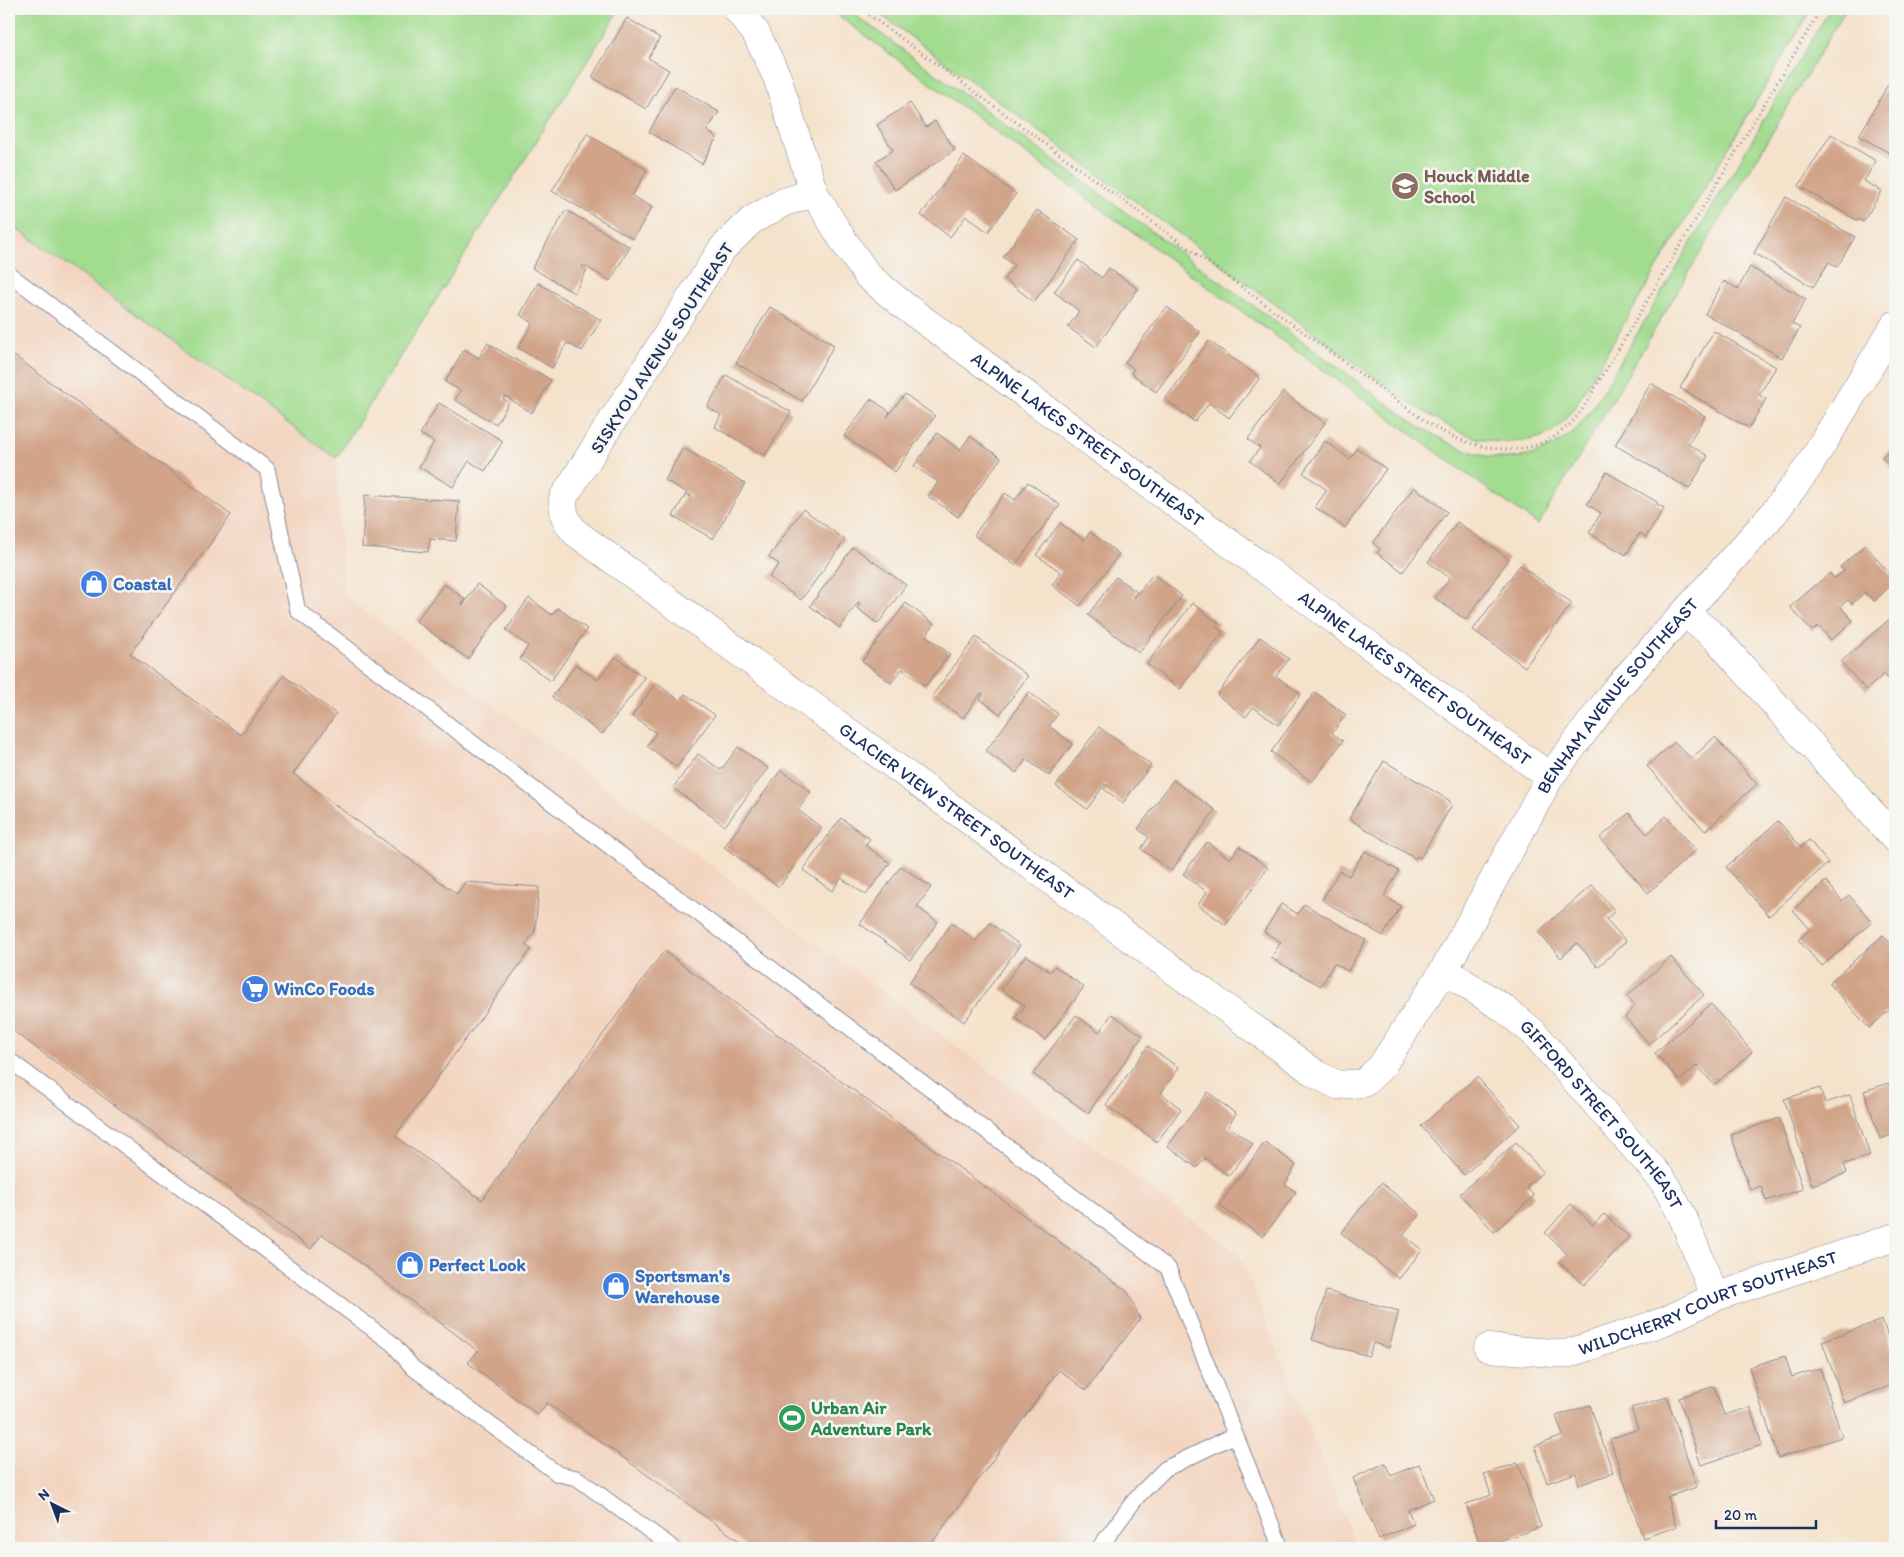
<svg xmlns="http://www.w3.org/2000/svg" width="1904" height="1557" font-family="Itim,sans-serif">
	<style>
		.built { fill: #f3d4bf }
		.green { fill: #a2dc8f; stroke: #5e8676 }
		.building { fill: #d1a489 }
		.lines { fill: none; stroke-linecap: round; stroke-linejoin: round }
		.service-casing { stroke: #888894; stroke-width: 17 }
		.minor-casing { stroke: #888894; stroke-width: 29 }
		.path { stroke: #888894; stroke-width: 3; stroke-dasharray: 1 4; stroke-linecap: butt }
		.service { stroke: #fff; stroke-width: 15 }
		.minor { stroke: #fff; stroke-width: 28 }
		.labels { text-anchor: middle; dominant-baseline: central; stroke-width: 5; stroke-linejoin: round; paint-order: stroke }
		.education-label { font-size: 18px; font-weight: bold; fill: #785e54; stroke: #f6f6f2; text-anchor: start }
		.street-label { font-size: 18px; fill: #1b2f5e; stroke: #f6f6f2 }
		.shop-label { font-size: 18px; font-weight: bold; fill: #366cbe; stroke: #f6f6f2; text-anchor: start }
		.leisure-label { font-size: 18px; font-weight: bold; fill: #27864d; stroke: #f6f6f2; text-anchor: start }
	</style>
	<rect width="100%" height="100%" fill="#f6f6f2"/>
	<filter id="ink" filterUnits="userSpaceOnUse"><feTurbulence type="fractalNoise" baseFrequency=".02" numOctaves="2"/><feDisplacementMap in="SourceGraphic" scale="10" xChannelSelector="R" yChannelSelector="G"/><feConvolveMatrix kernelMatrix="1 2 1 2 8 2 1 2 1" color-interpolation-filters="sRGB"/></filter>
	<filter id="wash" filterUnits="userSpaceOnUse"><feTurbulence type="fractalNoise" baseFrequency=".0096" numOctaves="4" result="noise"/><feDisplacementMap in="SourceGraphic" scale="20" xChannelSelector="R" yChannelSelector="G"/><feGaussianBlur stdDeviation="1.12" result="paint"/><feColorMatrix in="noise" values="0 0 0 0 0 0 0 0 0 0 0 0 0 0 0 0 0 1.4 0 .05"/><feComposite in="paint" operator="in"/></filter>
	<g filter="url(#wash)">
		<rect width="100%" height="100%" fill="#f5e2cb"/>
		<path class="built" d="M 9,223 L 336,458 L 344,596 L 1239,1254 L 1357,1548 L 9,1548 Z"/>
		<path class="green" d="M 9,9 L 620,9 L 336,458 L 9,223 Z
			M 829,9 L 847,9 L 1414,423 C 1458,451 1507,474 1556,444 C 1564,439 1574,433 1580,425 C 1593,409 1604,388 1615,371 L 1830,9 L 1846,9 L 1538,525 L 1194,277 Z
			M 873,9 L 1811,9 L 1574,408 C 1567,417 1559,427 1550,433 C 1541,438 1530,440 1520,441 C 1476,448 1438,421 1403,398 Z"/>
		<g id="blocks">
			<path class="building" d="M 627,18 L 660,38 L 648,58 L 669,70 L 646,109 L 592,77 Z
				M 1890,81 L 1895,84 L 1895,156 L 1859,136 Z
				M 675,86 L 719,112 L 707,131 L 717,137 L 702,164 L 649,132 Z
				M 910,103 L 926,127 L 935,121 L 955,150 L 895,190 L 876,161 L 893,150 L 877,125 Z
				M 587,134 L 647,170 L 632,196 L 652,207 L 633,239 L 552,191 Z
				M 1831,134 L 1876,161 L 1864,181 L 1882,191 L 1863,222 L 1859,219 L 1858,221 L 1799,186 Z
				M 964,156 L 1016,194 L 988,232 L 966,216 L 950,237 L 921,215 Z
				M 1786,197 L 1855,237 L 1837,267 L 1829,262 L 1813,287 L 1754,253 Z
				M 566,210 L 630,247 L 610,281 L 583,265 L 582,267 L 587,270 L 574,293 L 532,268 Z
				M 1037,210 L 1079,240 L 1034,302 L 1004,279 L 1014,265 L 1003,257 Z
				M 1078,260 L 1102,278 L 1109,268 L 1138,289 L 1096,347 L 1068,327 L 1079,311 L 1054,292 Z
				M 1750,267 L 1806,299 L 1792,324 L 1800,328 L 1782,358 L 1705,314 L 1724,281 L 1738,289 Z
				M 538,283 L 601,320 L 582,351 L 567,343 L 552,368 L 518,348 L 533,323 L 520,315 Z
				M 770,307 L 834,345 L 802,401 L 736,363 Z
				M 1167,307 L 1200,332 L 1156,392 L 1131,373 L 1134,369 L 1125,362 Z
				M 1714,331 L 1776,367 L 1759,395 L 1766,399 L 1749,428 L 1680,388 Z
				M 1209,341 L 1260,378 L 1229,418 L 1209,403 L 1195,422 L 1165,399 Z
				M 487,343 L 551,380 L 532,413 L 505,396 L 503,399 L 509,402 L 496,424 L 455,400 L 461,391 L 445,382 L 464,349 L 479,358 Z
				M 9,352 L 231,515 L 130,654 L 241,735 L 284,676 L 336,714 L 293,774 L 457,894 L 465,882 L 539,887 L 535,931 L 525,945 L 531,949 L 395,1136 L 482,1200 L 664,951 L 1128,1292 L 1140,1319 L 1086,1390 L 1059,1370 L 928,1548 L 749,1548 L 547,1403 L 538,1415 L 468,1363 L 478,1351 L 322,1234 L 311,1249 L 9,1028 Z
				M 726,375 L 791,412 L 765,456 L 715,427 L 721,415 L 707,407 Z
				M 1651,383 L 1705,416 L 1688,444 L 1708,456 L 1689,489 L 1615,445 Z
				M 1283,392 L 1325,423 L 1280,484 L 1250,461 L 1260,448 L 1248,439 Z
				M 905,394 L 935,416 L 895,472 L 844,436 L 871,399 L 890,412 L 887,417 Z
				M 439,403 L 503,441 L 485,471 L 469,461 L 453,487 L 419,467 L 434,442 L 420,434 Z
				M 937,433 L 960,450 L 970,436 L 1001,458 L 958,517 L 928,496 L 938,482 L 914,466 Z
				M 1325,441 L 1350,459 L 1357,448 L 1386,469 L 1345,528 L 1315,507 L 1327,490 L 1303,473 Z
				M 1895,445 L 1895,472 L 1882,457 Z
				M 683,448 L 745,483 L 713,539 L 673,516 L 686,494 L 690,497 L 691,495 L 665,480 Z
				M 1606,472 L 1657,502 L 1657,504 L 1664,508 L 1646,537 L 1640,533 L 1639,536 L 1638,535 L 1626,555 L 1589,533 L 1601,513 L 1587,504 Z
				M 1028,482 L 1060,505 L 1015,565 L 974,535 L 1005,493 L 1015,500 Z
				M 1414,487 L 1447,512 L 1403,572 L 1377,553 L 1380,549 L 1373,543 Z
				M 365,495 L 459,501 L 456,541 L 430,539 L 428,552 L 362,547 Z
				M 803,509 L 845,540 L 801,600 L 769,577 L 779,564 L 769,557 Z
				M 1457,522 L 1509,559 L 1466,620 L 1435,598 L 1450,578 L 1428,562 Z
				M 1060,523 L 1084,540 L 1090,532 L 1119,554 L 1080,606 L 1052,585 L 1061,572 L 1036,555 Z
				M 1865,545 L 1895,580 L 1895,582 L 1874,601 L 1865,592 L 1852,604 L 1848,600 L 1840,606 L 1853,621 L 1831,640 L 1818,626 L 1812,631 L 1790,607 L 1830,573 L 1834,578 L 1844,571 L 1840,567 Z
				M 853,547 L 906,585 L 878,624 L 857,608 L 860,603 L 858,602 L 840,628 L 810,606 Z
				M 1520,565 L 1572,603 L 1525,667 L 1473,630 Z
				M 1153,574 L 1182,596 L 1139,653 L 1088,615 L 1116,577 L 1137,592 L 1133,597 L 1134,598 Z
				M 444,584 L 465,599 L 462,604 L 463,605 L 477,584 L 507,606 L 468,659 L 416,621 Z
				M 529,598 L 552,615 L 558,608 L 587,629 L 551,681 L 520,659 L 528,646 L 506,630 Z
				M 906,603 L 934,624 L 926,636 L 950,654 L 925,686 L 902,669 L 891,683 L 862,661 Z
				M 1192,603 L 1219,623 L 1216,627 L 1223,632 L 1180,689 L 1147,664 Z
				M 1895,614 L 1895,686 L 1884,674 L 1866,690 L 1841,662 Z
				M 976,637 L 1028,676 L 1000,714 L 980,699 L 983,694 L 981,693 L 963,718 L 932,696 Z
				M 1260,637 L 1289,659 L 1276,676 L 1301,694 L 1278,725 L 1253,707 L 1246,717 L 1217,695 Z
				M 616,657 L 645,678 L 602,734 L 552,697 L 576,664 L 597,680 Z
				M 656,683 L 679,700 L 685,694 L 715,715 L 677,767 L 647,746 L 656,733 L 632,716 Z
				M 1029,692 L 1058,714 L 1049,726 L 1073,744 L 1049,776 L 1026,759 L 1016,773 L 986,751 Z
				M 1315,692 L 1346,715 L 1332,733 L 1343,741 L 1312,782 L 1271,752 Z
				M 1099,727 L 1151,765 L 1123,803 L 1104,789 L 1107,785 L 1105,784 L 1087,809 L 1056,786 Z
				M 1715,737 L 1757,784 L 1705,831 L 1647,766 L 1675,742 L 1691,759 Z
				M 738,747 L 768,768 L 725,826 L 673,788 L 698,754 L 721,770 Z
				M 1384,761 L 1450,801 L 1449,803 L 1452,805 L 1420,858 L 1417,856 L 1416,859 L 1349,819 Z
				M 781,770 L 811,792 L 798,810 L 822,828 L 779,887 L 724,847 Z
				M 1173,780 L 1215,810 L 1171,871 L 1141,849 L 1149,837 L 1138,829 Z
				M 1629,813 L 1647,834 L 1666,816 L 1696,850 L 1648,893 L 1600,838 Z
				M 841,818 L 870,839 L 865,845 L 890,863 L 866,895 L 841,878 L 832,891 L 803,870 Z
				M 1778,821 L 1801,847 L 1809,840 L 1828,863 L 1769,916 L 1726,867 Z
				M 1207,842 L 1230,859 L 1239,846 L 1268,868 L 1226,925 L 1198,905 L 1207,892 L 1183,874 Z
				M 1365,851 L 1399,871 L 1384,896 L 1401,906 L 1383,936 L 1322,900 L 1339,871 L 1349,876 Z
				M 901,866 L 931,887 L 917,907 L 938,922 L 910,960 L 860,924 Z
				M 1826,881 L 1842,901 L 1849,895 L 1872,922 L 1822,966 L 1798,940 L 1810,929 L 1793,910 Z
				M 1592,885 L 1615,911 L 1606,919 L 1626,941 L 1598,967 L 1577,943 L 1561,958 L 1538,932 Z
				M 1281,904 L 1298,914 L 1304,904 L 1366,940 L 1348,971 L 1334,963 L 1321,986 L 1271,958 L 1281,942 L 1264,932 Z
				M 952,923 L 976,941 L 990,923 L 1020,945 L 964,1022 L 909,983 Z
				M 1883,935 L 1895,948 L 1895,974 L 1892,977 L 1895,980 L 1895,1005 L 1869,1028 L 1829,983 Z
				M 1026,955 L 1050,972 L 1055,966 L 1084,987 L 1045,1040 L 1015,1018 L 1025,1006 L 1001,989 Z
				M 1671,957 L 1704,995 L 1649,1044 L 1625,1017 L 1631,1011 L 1630,1010 L 1635,1005 L 1627,996 Z
				M 1711,1004 L 1752,1052 L 1714,1085 L 1697,1065 L 1680,1081 L 1655,1053 Z
				M 1112,1014 L 1143,1036 L 1088,1113 L 1033,1074 L 1076,1015 L 1099,1032 Z
				M 1148,1046 L 1179,1068 L 1161,1093 L 1181,1109 L 1157,1142 L 1106,1105 Z
				M 1477,1077 L 1520,1125 L 1464,1175 L 1421,1126 Z
				M 1895,1081 L 1895,1134 L 1880,1139 L 1864,1091 Z
				M 1820,1088 L 1825,1103 L 1850,1095 L 1870,1156 L 1844,1164 L 1847,1173 L 1812,1185 L 1784,1099 Z
				M 1208,1092 L 1236,1114 L 1228,1126 L 1253,1144 L 1229,1176 L 1205,1158 L 1197,1168 L 1168,1146 Z
				M 1779,1118 L 1803,1189 L 1766,1201 L 1761,1186 L 1750,1190 L 1731,1135 Z
				M 1265,1142 L 1296,1165 L 1285,1184 L 1296,1192 L 1263,1237 L 1219,1205 Z
				M 1516,1142 L 1543,1172 L 1526,1187 L 1534,1196 L 1494,1232 L 1460,1194 Z
				M 1381,1183 L 1420,1214 L 1403,1235 L 1422,1250 L 1399,1279 L 1341,1233 Z
				M 1571,1204 L 1593,1225 L 1604,1214 L 1629,1237 L 1584,1285 L 1559,1262 L 1567,1254 L 1545,1233 Z
				M 1326,1291 L 1399,1311 L 1389,1348 L 1373,1343 L 1369,1356 L 1312,1340 Z
				M 1882,1320 L 1895,1356 L 1895,1384 L 1844,1403 L 1822,1341 Z
				M 1785,1356 L 1792,1377 L 1820,1368 L 1842,1437 L 1778,1458 L 1749,1367 Z
				M 1714,1386 L 1724,1415 L 1750,1407 L 1762,1445 L 1701,1465 L 1679,1398 Z
				M 1667,1397 L 1697,1487 L 1667,1497 L 1676,1527 L 1643,1538 L 1610,1439 L 1638,1429 L 1631,1408 Z
				M 1590,1405 L 1613,1473 L 1579,1485 L 1576,1473 L 1547,1483 L 1535,1446 L 1563,1436 L 1556,1416 Z
				M 1385,1463 L 1391,1476 L 1419,1464 L 1434,1499 L 1408,1510 L 1414,1524 L 1379,1539 L 1353,1478 Z
				M 1518,1463 L 1541,1527 L 1481,1547 L 1466,1504 L 1491,1495 L 1484,1474 Z"/>
		</g>
	</g>
	<g filter="url(#ink)">
		<use href="#blocks" fill-opacity="0" stroke="#888894" stroke-width="1"/>
		<g class="lines">
			<g class="service-casing">
				<path id="service" d="M 9,274 L 267,469 L 298,611 L 1168,1268 L 1281,1548
					M 9,1060 L 393,1344 L 413,1368 L 558,1474 L 577,1478 L 673,1548
					M 1099,1548 L 1137,1497 L 1165,1469 L 1235,1435"/>
			</g>
			<g class="minor-casing">
				<g id="minor">
					<path id="s1" d="M 737,9 L 756,33 L 777,77 L 814,193 L 843,240 L 868,276 L 903,305 L 1550,777"/>
					<path id="s2" d="M 814,193 L 784,202 L 752,220 L 722,249 L 563,498 C 563,514 565,521 576,533 L 1316,1074 L 1337,1085 L 1364,1083 L 1381,1067 L 1444,970 L 1550,777 L 1616,689 L 1773,514 L 1807,469 L 1895,325"/>
					<path d="M 1685,613 L 1716,638 L 1895,839"/>
					<path id="s3" d="M 1444,970 L 1503,1008 L 1532,1031 L 1662,1179 L 1682,1215 L 1715,1297"/>
					<path id="s4" d="M 1488,1348 L 1566,1354 L 1665,1321 L 1715,1297 L 1895,1237"/>
				</g>
			</g>
			<path class="path" d="M 861,9 L 1429,424 C 1480,455 1542,465 1582,410 L 1821,9"/>
			<use href="#service" class="service"/>
			<use href="#minor" class="minor"/>
		</g>
	</g>
	<defs>
		<g id="school-disc" transform="scale(1.4375)"><circle r="9.5" fill="#8d6e63" stroke="#f6f6f2"/><path d="M0-5L7-2L0 1L-7-2ZM-4 1L0 2.5L4 1V4Q0 6-4 4Z" fill="#fff"/></g>
		<g id="shop-disc" transform="scale(1.4375)"><circle r="9.5" fill="#3f7fe0" stroke="#f6f6f2"/><path d="M-5-2.5h2.3a2.7 3.5 0 0 1 5.4 0H5L5.5 6h-11ZM-1.5-2.5h3a1.5 2.3 0 0 0-3 0Z" fill="#fff"/></g>
		<g id="supermarket-disc" transform="scale(1.4375)"><circle r="9.5" fill="#3f7fe0" stroke="#f6f6f2"/><path d="M-6-5.5h2.5l.6 2H6L4.5 2H-2.5L-4.4-4H-6ZM-1.5 3.2a1.3 1.3 0 1 0 .1 0ZM3 3.2a1.3 1.3 0 1 0 .1 0Z" fill="#fff"/></g>
		<g id="stadium-disc" transform="scale(1.4375)"><circle r="9.5" fill="#2e9e5b" stroke="#f6f6f2"/><path d="M0-5a6.5 5 0 1 0 0 10a6.5 5 0 1 0 0-10ZM-3.5-1.8h7v3.6h-7Z" fill="#fff"/></g>
	</defs>
	<g fill-rule="evenodd">
		<use href="#school-disc" x="1405" y="186"/>
		<use href="#shop-disc" x="94" y="584"/>
		<use href="#supermarket-disc" x="255" y="989"/>
		<use href="#shop-disc" x="410" y="1265"/>
		<use href="#shop-disc" x="616" y="1286"/>
		<use href="#stadium-disc" x="792" y="1418"/>
	</g>
	<g class="labels">
		<g class="education-label">
			<text x="1424" y="176">Houck Middle<tspan x="1424" dy="21">School</tspan></text>
		</g>
		<g class="street-label">
			<text transform="translate(662 348) rotate(-57)">SISKYOU AVENUE SOUTHEAST</text>
			<text stroke="none"><textPath href="#s1" startOffset="574">ALPINE LAKES STREET SOUTHEAST</textPath></text>
			<text stroke="none"><textPath href="#s1" startOffset="979">ALPINE LAKES STREET SOUTHEAST</textPath></text>
			<text stroke="none"><textPath href="#s2" startOffset="1876">BENHAM AVENUE SOUTHEAST</textPath></text>
			<text stroke="none"><textPath href="#s2" startOffset="915">GLACIER VIEW STREET SOUTHEAST</textPath></text>
			<text stroke="none"><textPath href="#s3" startOffset="216">GIFFORD STREET SOUTHEAST</textPath></text>
			<text stroke="none"><textPath href="#s4" startOffset="229">WILDCHERRY COURT SOUTHEAST</textPath></text>
		</g>
		<g class="shop-label">
			<text x="113" y="584">Coastal</text>
			<text x="274" y="989">WinCo Foods</text>
			<text x="429" y="1265">Perfect Look</text>
			<text x="635" y="1276">Sportsman's<tspan x="635" dy="21">Warehouse</tspan></text>
		</g>
		<g class="leisure-label">
			<text x="811" y="1408">Urban Air<tspan x="811" dy="21">Adventure Park</tspan></text>
		</g>
	</g>
	<rect width="1904" height="1557" fill="none" stroke="#f6f6f2" stroke-width="30"/>
	<g transform="translate(52 1504) rotate(318)" stroke="#f6f6f2" stroke-width="4" paint-order="stroke">
	<path d="M0-4L9 19L0 12L-9 19Z" fill="#1b2f5e"/>
	<text y="-8" font-size="14" font-weight="bold" text-anchor="middle" fill="#1b2f5e">N</text>
	</g>
	<path d="M1716 1520v8h100v-8" fill="none" stroke="#1b2f5e" stroke-width="2.5"/>
	<text x="1724" y="1520" font-size="15" fill="#1b2f5e" stroke="#f6f6f2" stroke-width="4" paint-order="stroke">20 m</text>
</svg>
